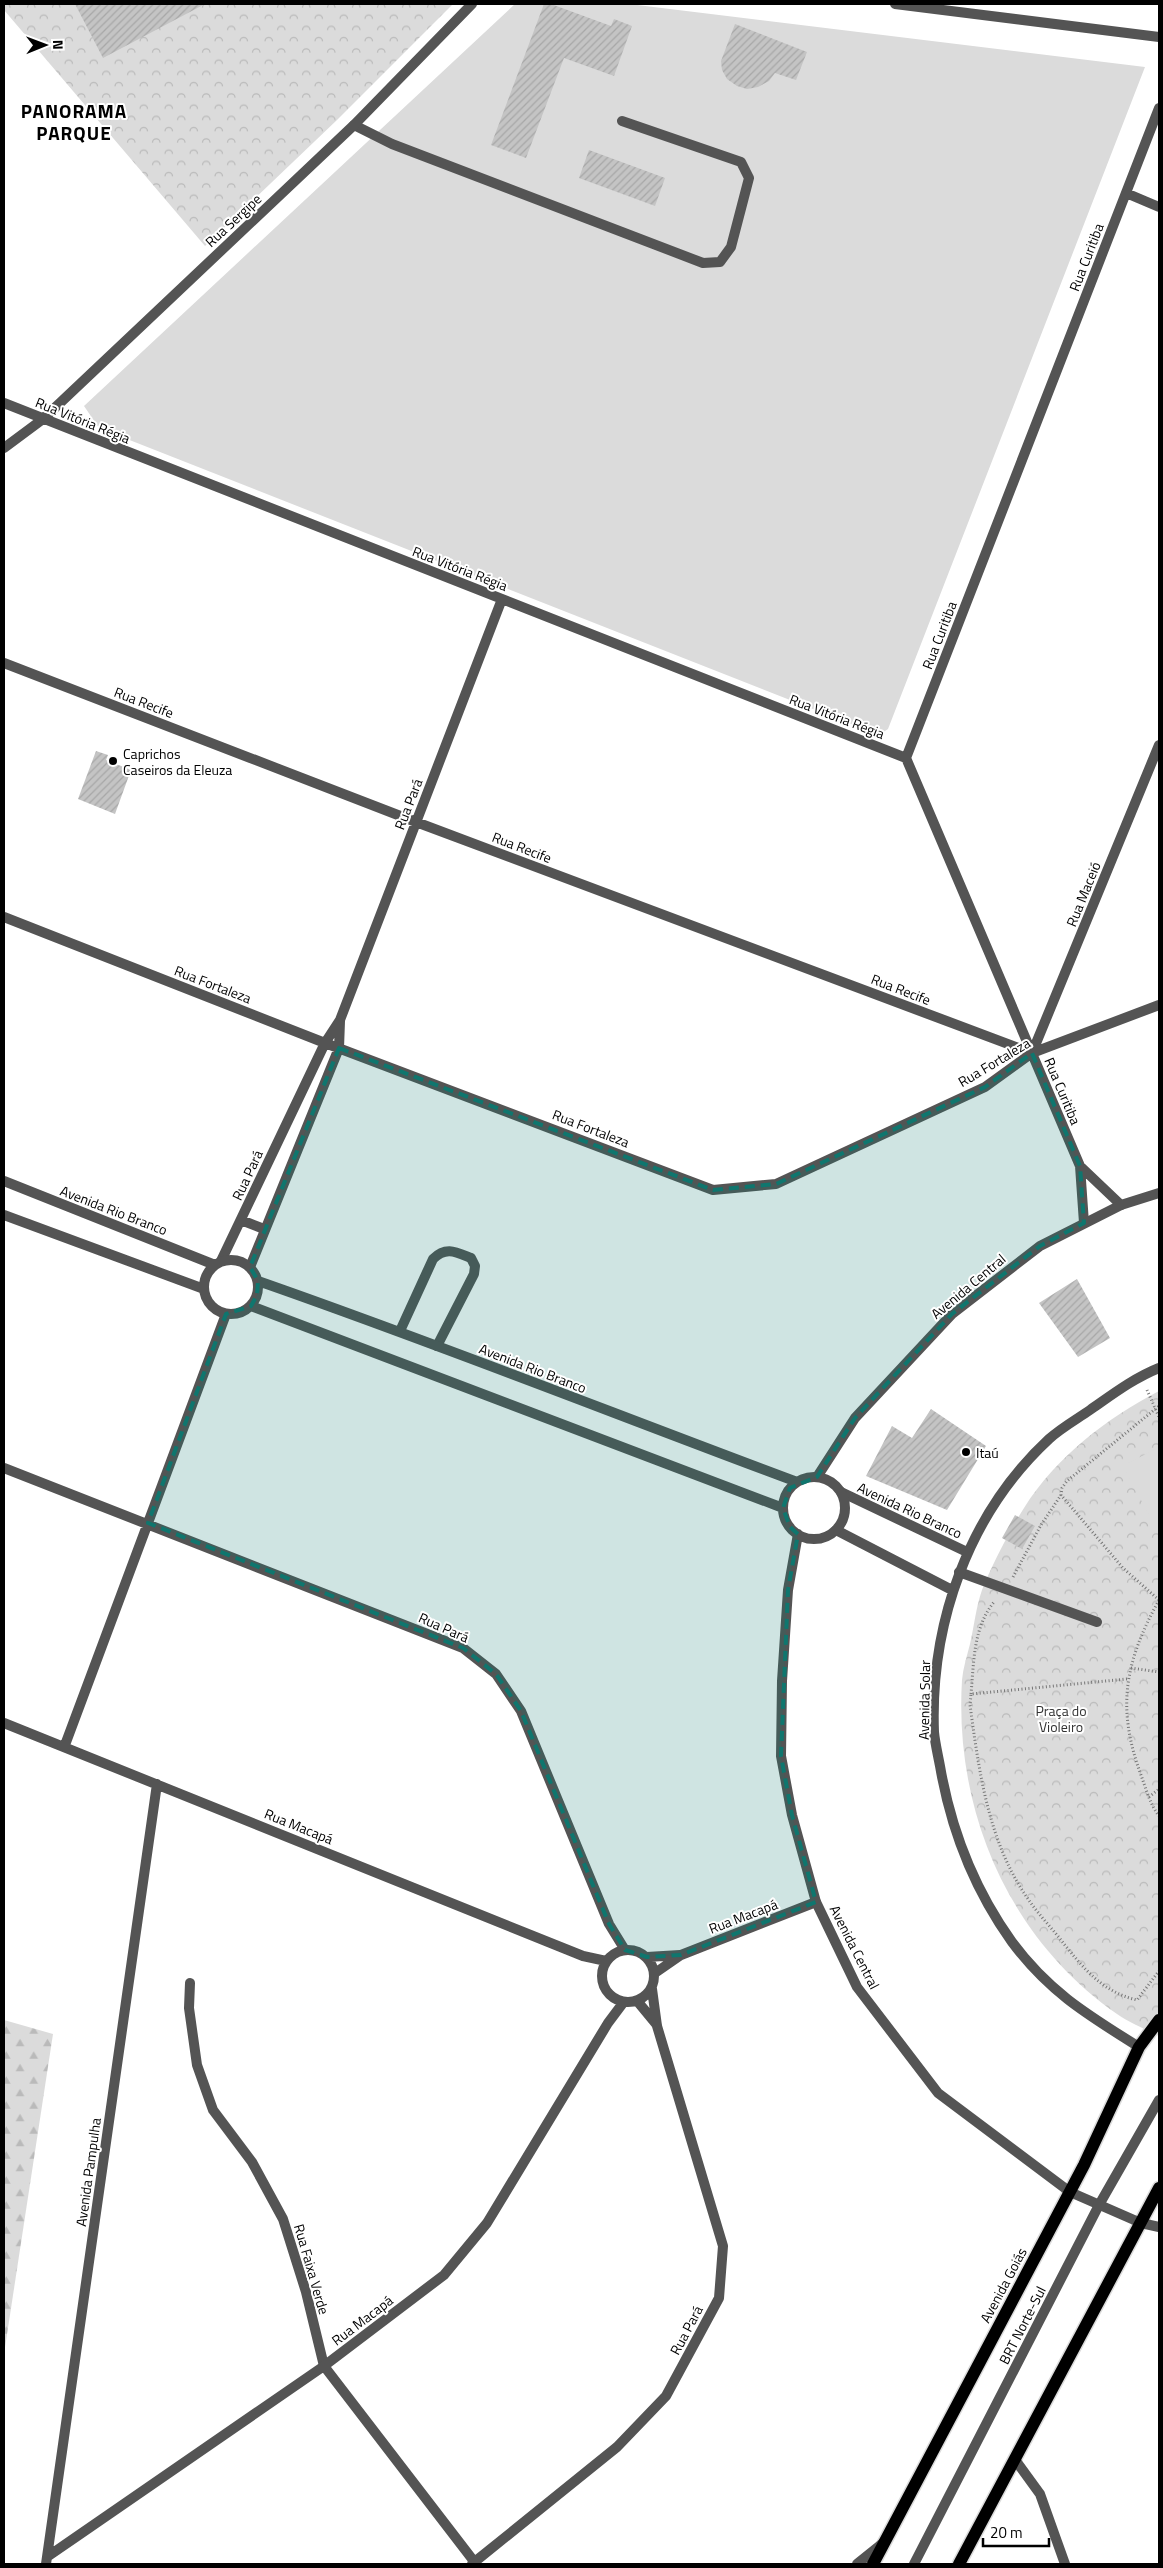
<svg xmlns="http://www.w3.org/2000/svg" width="1163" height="2568" font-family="'Titillium Web',sans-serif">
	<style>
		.forest { fill: url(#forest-firs) }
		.park { fill: url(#park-crowns) }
		.pitch { fill: #dbdbdb }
		.building { fill: url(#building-hatch) }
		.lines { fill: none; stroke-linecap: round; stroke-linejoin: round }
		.primary-casing { stroke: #dbdbdb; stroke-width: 15 }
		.path { stroke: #767676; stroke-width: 3; stroke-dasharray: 1 2.5; stroke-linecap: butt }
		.service { stroke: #545454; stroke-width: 10 }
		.minor { stroke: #545454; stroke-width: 10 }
		.tertiary { stroke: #545454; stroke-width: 10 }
		.primary { stroke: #000; stroke-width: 12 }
		.marked { fill: #0f766e; fill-opacity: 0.2; stroke: #0f766e; stroke-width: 4; stroke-dasharray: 10 6; stroke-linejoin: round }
		.poi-dot { fill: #000; stroke: #fff; stroke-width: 2 }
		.labels { text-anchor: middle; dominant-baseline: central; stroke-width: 4; stroke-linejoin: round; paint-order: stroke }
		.street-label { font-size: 14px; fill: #000; stroke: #fff }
		.poi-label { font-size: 14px; fill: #000; stroke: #fff; text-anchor: start }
		.park-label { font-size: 14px; fill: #323232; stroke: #fff }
		.district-label { font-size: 19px; font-weight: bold; letter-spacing: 1px; fill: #000; stroke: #fff }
	</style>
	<defs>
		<pattern id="forest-firs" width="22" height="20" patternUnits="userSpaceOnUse" patternTransform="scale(1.25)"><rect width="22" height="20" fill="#dbdbdb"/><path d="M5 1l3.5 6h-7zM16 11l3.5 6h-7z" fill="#bababa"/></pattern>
		<pattern id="park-crowns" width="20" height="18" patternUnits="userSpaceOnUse" patternTransform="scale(1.25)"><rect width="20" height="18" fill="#dbdbdb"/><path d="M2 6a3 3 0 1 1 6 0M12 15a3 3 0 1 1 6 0" fill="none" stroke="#bababa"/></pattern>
		<pattern id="building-hatch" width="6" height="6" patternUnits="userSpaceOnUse" patternTransform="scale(1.25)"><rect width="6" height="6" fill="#c4c4c4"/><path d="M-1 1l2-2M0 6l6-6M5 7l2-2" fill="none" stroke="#a7a7a7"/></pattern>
	</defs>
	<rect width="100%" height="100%" fill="#fff"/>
	<path class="forest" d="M 4,2020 L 53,2034 L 4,2354 Z"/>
	<path class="park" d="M 4,4 L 453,4 L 337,120 L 205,246 L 4,10 Z
		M 1159,1391 L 1159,2036 C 1145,2029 1130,2023 1117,2014 C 1008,1938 954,1810 962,1680 C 963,1668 967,1656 970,1644 C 974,1627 976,1607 982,1590 C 991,1567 1011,1528 1024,1508 C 1056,1457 1107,1418 1159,1391 Z"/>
	<path class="pitch" d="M 515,4 L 629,4 L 1145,67 L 888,729 L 879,735 L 99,428 L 84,406 Z
		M 1159,1447 L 1159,1526 L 1156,1528 L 1123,1466 Z"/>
	<path class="building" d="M 75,4 L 205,4 L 103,58 Z
		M 544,4 L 551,4 L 611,26 L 614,19 L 632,26 L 614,76 L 564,58 L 526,158 L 491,145 Z
		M 735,24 L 807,52 L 796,80 L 775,73 L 769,81 L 758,87 L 747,89 L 737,86 L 727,79 L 722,70 L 721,61 Z
		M 589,150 L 665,178 L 655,206 L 579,178 Z
		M 96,751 L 108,755 L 106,760 L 131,770 L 115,814 L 78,799 Z
		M 1077,1279 L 1110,1338 L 1078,1357 L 1039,1303 Z
		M 931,1409 L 986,1446 L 947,1510 L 866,1476 L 892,1426 L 912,1438 Z
		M 1015,1515 L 1035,1526 L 1022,1549 L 1002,1538 Z"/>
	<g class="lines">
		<g class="primary-casing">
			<path id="primary" d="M 873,2564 L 1084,2165 L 1139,2047 L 1159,2020
				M 959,2564 L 1159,2188"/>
		</g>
		<path class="path" d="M 1147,1390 L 1159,1417
			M 1013,1577 L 1041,1525 L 1061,1495
			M 1159,1600 L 1123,1568 L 1061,1495 L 1062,1488 L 1067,1481 L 1159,1406
			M 1159,1600 C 1125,1662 1116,1707 1141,1775 C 1146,1789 1150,1804 1159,1816
			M 1131,1668 L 1159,1672
			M 1127,1679 L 971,1694 L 970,1705 C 979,1771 988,1840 1026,1896 C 1037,1913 1052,1928 1064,1944 C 1085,1970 1103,1992 1137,2000 L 1159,1971
			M 971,1694 C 974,1662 973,1628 994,1602
			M 1149,1797 L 1159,1789"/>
		<path class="service" d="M 354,125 L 392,144 L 703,263 L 720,262 L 731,247 L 749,178 L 741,162 L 622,121
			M 400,1331 L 433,1259 C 446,1246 456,1252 471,1258 L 475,1266 L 474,1274 L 437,1346
			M 959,1572 L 1097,1622
			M 190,1983 L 189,2008 L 197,2065 L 213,2110 L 252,2162 L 283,2219 L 306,2292 L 324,2366
			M 914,2564 L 1099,2205 L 1159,2100"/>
		<path class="minor" d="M 895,4 L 1159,37
			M 1126,193 L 1159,207
			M 4,403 L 906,758
			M 4,448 L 43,419 L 354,125 L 472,4
			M 4,663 L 416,822 L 1032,1053
			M 4,917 L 325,1043 L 713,1190 L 776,1184 L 985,1087 L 1032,1053 L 1159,1005
			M 1032,1053 L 1159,745
			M 1080,1166 L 1121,1205
			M 241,1220 L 264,1229
			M 1084,1223 L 1080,1166 L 906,758 L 1159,108
			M 221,1261 L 325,1043 L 340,1020 L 502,599
			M 250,1267 L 339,1048 L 340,1021
			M 4,1468 L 463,1648 L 496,1674 L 521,1711 L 609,1924 L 625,1950
			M 841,1492 L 967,1552
			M 836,1530 L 952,1590
			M 4,1723 L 583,1956 L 606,1961
			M 65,1745 L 226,1314
			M602 1976a26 26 0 1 1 52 0a26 26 0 1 1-52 0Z
			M 647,1957 L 680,1955
			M 655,1973 L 681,1955 L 816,1902
			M 638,2002 L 657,2025
			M 1139,2047 C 1088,2015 1049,1992 1012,1942 C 974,1889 951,1830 940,1766 C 938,1755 935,1743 934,1732 C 930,1624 968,1514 1049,1439 C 1061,1428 1077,1419 1090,1410 C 1113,1394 1134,1378 1159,1368
			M 324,2366 L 476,2564
			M 1016,2461 L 1040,2494 L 1065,2564
			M 47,2557 L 324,2366 L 444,2275 L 487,2223 L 608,2023 L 623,2003
			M 46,2564 L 157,1784
			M 472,2564 L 617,2447 L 666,2396 L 719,2298 L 723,2246 L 657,2026 L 652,1989
			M 857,2564 L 883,2543"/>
		<path class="tertiary" d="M 4,1181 L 215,1265
			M 4,1215 L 204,1289
			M204 1287a27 27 0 1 1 54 0a27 27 0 1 1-54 0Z
			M 258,1281 C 439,1344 617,1415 797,1482
			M 251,1306 L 783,1508
			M 817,1477 L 855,1418 L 952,1314 L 1040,1246 L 1121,1205 L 1159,1193
			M783 1508a31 31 0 1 1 62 0a31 31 0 1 1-62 0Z
			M 798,1534 L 788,1590 L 782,1681 L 781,1756 L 792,1815 L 816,1902 L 857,1987 L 938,2093 L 1070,2192 L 1141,2223 L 1159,2227"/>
		<use href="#primary" class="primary"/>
	</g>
	<path class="marked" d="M 339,1048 L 713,1190 L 776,1184 L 985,1087 L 1032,1053 L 1080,1166 L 1084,1223 L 1040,1246 L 952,1314 L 855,1418 L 817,1477 L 790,1488 L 783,1508 L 790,1527 L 798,1534 L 788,1590 L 781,1756 L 792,1815 L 816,1902 L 681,1955 L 647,1957 L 625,1950 L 609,1924 L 521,1711 L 496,1674 L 463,1648 L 148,1523 L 226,1314 L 251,1306 L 257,1295 L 258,1281 L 250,1267 Z"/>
	<g class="poi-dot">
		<circle cx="113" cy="761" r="5"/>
		<circle cx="966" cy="1452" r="5"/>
	</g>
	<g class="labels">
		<g class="street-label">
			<text transform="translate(233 220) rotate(-43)">Rua Sergipe</text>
			<text transform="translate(1086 257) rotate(-69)">Rua Curitiba</text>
			<text transform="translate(83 420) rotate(22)">Rua Vitória Régia</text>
			<text transform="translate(460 568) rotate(21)">Rua Vitória Régia</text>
			<text transform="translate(939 635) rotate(-69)">Rua Curitiba</text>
			<text transform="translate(144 702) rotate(21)">Rua Recife</text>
			<text transform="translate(837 716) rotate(21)">Rua Vitória Régia</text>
			<text transform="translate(408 804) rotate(-69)">Rua Pará</text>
			<text transform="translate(522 847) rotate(21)">Rua Recife</text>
			<text transform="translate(1083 894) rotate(-68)">Rua Maceió</text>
			<text transform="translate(213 984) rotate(21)">Rua Fortaleza</text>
			<text transform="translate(901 989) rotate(21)">Rua Recife</text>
			<text transform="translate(994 1062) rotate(-31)">Rua Fortaleza</text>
			<text transform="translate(1063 1091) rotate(67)">Rua Curitiba</text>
			<text transform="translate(591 1128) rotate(21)">Rua Fortaleza</text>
			<text transform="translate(247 1175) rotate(-65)">Rua Pará</text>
			<text transform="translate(114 1210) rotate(21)">Avenida Rio Branco</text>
			<text transform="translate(968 1286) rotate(-40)">Avenida Central</text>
			<text transform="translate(533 1368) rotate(21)">Avenida Rio Branco</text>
			<text transform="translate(910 1510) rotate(25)">Avenida Rio Branco</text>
			<text transform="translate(444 1627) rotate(24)">Rua Pará</text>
			<text transform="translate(924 1700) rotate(-89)">Avenida Solar</text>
			<text transform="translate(299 1826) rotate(22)">Rua Macapá</text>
			<text transform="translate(743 1916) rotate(-21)">Rua Macapá</text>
			<text transform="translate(855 1947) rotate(63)">Avenida Central</text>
			<text transform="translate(88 2172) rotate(-82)">Avenida Pampulha</text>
			<text transform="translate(312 2269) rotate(74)">Rua Faixa Verde</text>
			<text transform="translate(1003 2285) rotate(-62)">Avenida Goiás</text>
			<text transform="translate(362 2320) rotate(-37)">Rua Macapá</text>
			<text transform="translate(1022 2325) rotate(-63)">BRT Norte-Sul</text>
			<text transform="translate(686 2330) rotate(-62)">Rua Pará</text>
		</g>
		<g class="poi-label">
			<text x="123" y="753">Caprichos<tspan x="123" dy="16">Caseiros da Eleuza</tspan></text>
			<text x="976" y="1452">Itaú</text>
		</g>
		<g class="park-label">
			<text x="1061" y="1710">Praça do<tspan x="1061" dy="16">Violeiro</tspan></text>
		</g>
		<g class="district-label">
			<text x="74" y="110">PANORAMA<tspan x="74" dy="22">PARQUE</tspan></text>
		</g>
	</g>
	<rect width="1163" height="2568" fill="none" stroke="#000000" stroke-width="10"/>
	<g transform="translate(45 45) rotate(89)" stroke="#ffffff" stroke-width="4" paint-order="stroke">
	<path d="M0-4L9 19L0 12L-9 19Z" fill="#000000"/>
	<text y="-8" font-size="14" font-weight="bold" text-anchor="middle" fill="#000000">N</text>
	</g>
	<path d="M983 2538v8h66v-8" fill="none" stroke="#000000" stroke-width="2.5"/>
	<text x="990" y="2538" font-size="15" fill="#000000" stroke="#ffffff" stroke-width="4" paint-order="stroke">20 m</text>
</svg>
